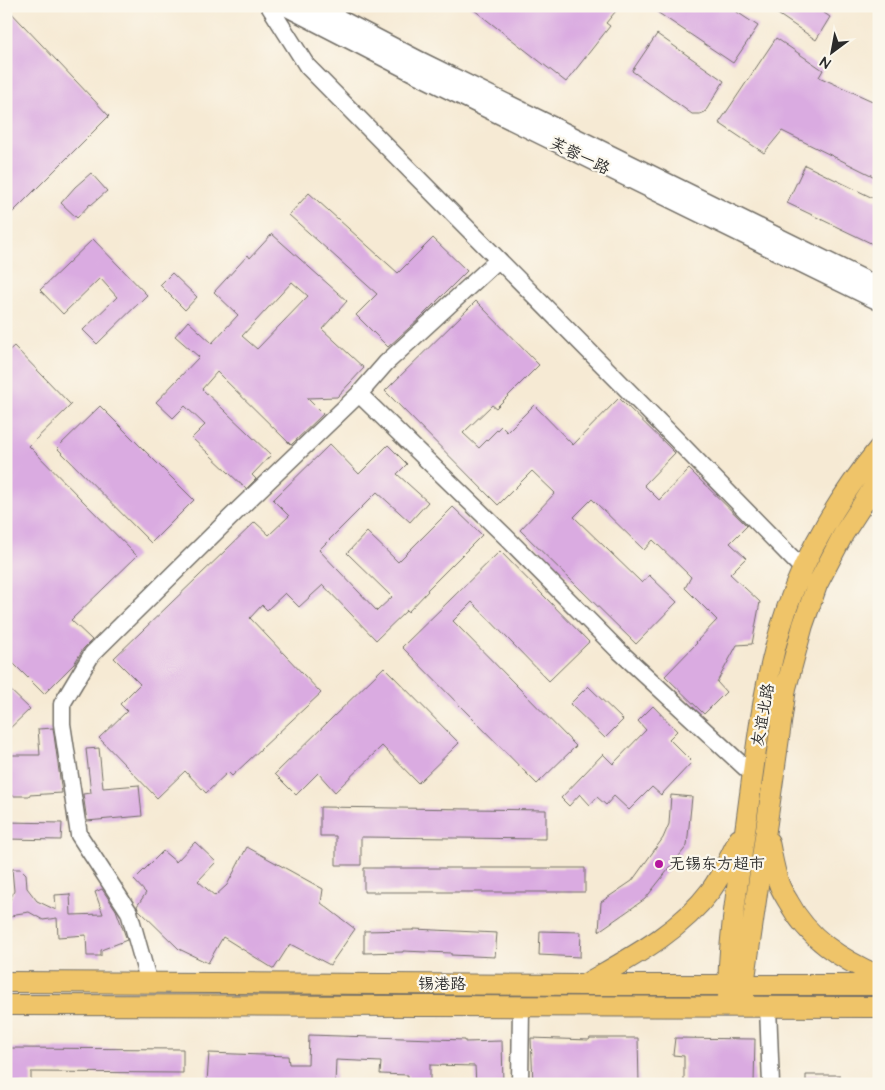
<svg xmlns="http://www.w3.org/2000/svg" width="885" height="1090" font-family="'Architects Daughter','LXGW WenKai TC',sans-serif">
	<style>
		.building { fill: #daabe1; fill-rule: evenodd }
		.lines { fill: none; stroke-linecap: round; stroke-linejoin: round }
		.minor-casing { stroke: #726e66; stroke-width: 19 }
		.major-casing { stroke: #726e66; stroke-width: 22 }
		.minor { stroke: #fff; stroke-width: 16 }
		.major { stroke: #efc469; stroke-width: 20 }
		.poi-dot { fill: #b5179e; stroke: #fbf7ec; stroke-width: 2 }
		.labels { text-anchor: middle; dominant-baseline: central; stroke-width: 4.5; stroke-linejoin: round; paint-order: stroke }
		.street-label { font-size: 16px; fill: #2b2b2b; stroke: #fbf7ec }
		.poi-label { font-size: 16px; fill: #2b2b2b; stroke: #fbf7ec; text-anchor: start }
	</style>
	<rect width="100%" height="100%" fill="#fbf7ec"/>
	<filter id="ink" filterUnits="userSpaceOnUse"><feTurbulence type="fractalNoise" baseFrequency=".02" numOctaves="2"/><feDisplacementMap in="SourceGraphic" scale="10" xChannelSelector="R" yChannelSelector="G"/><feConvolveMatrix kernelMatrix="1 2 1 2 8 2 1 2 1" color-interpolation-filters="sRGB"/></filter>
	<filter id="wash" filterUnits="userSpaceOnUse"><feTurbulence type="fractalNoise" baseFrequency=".0096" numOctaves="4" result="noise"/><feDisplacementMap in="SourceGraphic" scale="20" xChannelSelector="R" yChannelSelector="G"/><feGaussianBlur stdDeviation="1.12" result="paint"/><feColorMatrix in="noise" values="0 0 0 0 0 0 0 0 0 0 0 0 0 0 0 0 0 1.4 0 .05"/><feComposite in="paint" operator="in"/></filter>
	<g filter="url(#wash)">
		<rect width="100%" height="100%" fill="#f6ead4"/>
		<g id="blocks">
			<path class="building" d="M 469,6 L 620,6 L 606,23 L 610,26 L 566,82 Z
				M 661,6 L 728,6 L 758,26 L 733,63 L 657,12 Z
				M 766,6 L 814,6 L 830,17 L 816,40 Z
				M 6,7 L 109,116 L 6,219 Z
				M 657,34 L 724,81 L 705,112 L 700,114 L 692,114 L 632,71 Z
				M 776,38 L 823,70 L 819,77 L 879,104 L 879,179 L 782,131 L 764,153 L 719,123 Z
				M 805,165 L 879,201 L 879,247 L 787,203 Z
				M 91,173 L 107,191 L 91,205 L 90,204 L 77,218 L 61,203 L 75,187 Z
				M 309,193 L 398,273 L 433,238 L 467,271 L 419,319 L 388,347 L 356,315 L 377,294 L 289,215 Z
				M 272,234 L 347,301 L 322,329 L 364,368 L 337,397 L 307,398 L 323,414 L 291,445 L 217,372 L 202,389 L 271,455 L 252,475 L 256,479 L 246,489 L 192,438 L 205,425 L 185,406 L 173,418 L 156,402 L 199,357 L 175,336 L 188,321 L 212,343 L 238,315 L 214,292 L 248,255 L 250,258 ZM 292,282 L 308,296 L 257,349 L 242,336 Z
				M 93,239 L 147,295 L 97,344 L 83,330 L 117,297 L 100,278 L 63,314 L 40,290 Z
				M 172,273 L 197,297 L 185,310 L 160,285 Z
				M 476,301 L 539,365 L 496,408 L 492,405 L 463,433 L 479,448 L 501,426 L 507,432 L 534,405 L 573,445 L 619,398 L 675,453 L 644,485 L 659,500 L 689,469 L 747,526 L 730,543 L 746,558 L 730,574 L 760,602 L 752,644 L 737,645 L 717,682 L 726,692 L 704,714 L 665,676 L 697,643 L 696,642 L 717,620 L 685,588 L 691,577 L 653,540 L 644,550 L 592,499 L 574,517 L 642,583 L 649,575 L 677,602 L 636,644 L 520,530 L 555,493 L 532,471 L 498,505 L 385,391 Z
				M 14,346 L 71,405 L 29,446 L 137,556 L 71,620 L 92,640 L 83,649 L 74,664 L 44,694 L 6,656 L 6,353 Z
				M 100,406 L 194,500 L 151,543 L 57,448 Z
				M 330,444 L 359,474 L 388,445 L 407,464 L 397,474 L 428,502 L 410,522 L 377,492 L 319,550 L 377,611 L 392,597 L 347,553 L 367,532 L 398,562 L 453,507 L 482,535 L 427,590 L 428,591 L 408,612 L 407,610 L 376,640 L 323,585 L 299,607 L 285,593 L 267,610 L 262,605 L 250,618 L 321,693 L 232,776 L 228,772 L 206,793 L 185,771 L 157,798 L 99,738 L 127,711 L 120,704 L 140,684 L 114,658 L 255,522 L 269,535 L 289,516 L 273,500 Z
				M 500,551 L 589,642 L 549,681 L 472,602 L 453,621 L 576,746 L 537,784 L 402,647 Z
				M 384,667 L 459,743 L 418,783 L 382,746 L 335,792 L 318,773 L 296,795 L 275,774 Z
				M 6,686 L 30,709 L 6,732 Z
				M 588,686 L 623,720 L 605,738 L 570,704 Z
				M 653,706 L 677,731 L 669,739 L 692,762 L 661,795 L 652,787 L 629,810 L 614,796 L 606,805 L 597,797 L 590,805 L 580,794 L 569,806 L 561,798 L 603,754 L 613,764 L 646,730 L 638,721 Z
				M 53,728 L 62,793 L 29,795 L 29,796 L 6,796 L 6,755 L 40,755 L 38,729 Z
				M 99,748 L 103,788 L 139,785 L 142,816 L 87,821 L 83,794 L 91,793 L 86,749 Z
				M 671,795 L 692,797 L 687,846 L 645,899 L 599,931 L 601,902 L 632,881 L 663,838 L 669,824 Z
				M 320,807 L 546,810 L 546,839 L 361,837 L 361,865 L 336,865 L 336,836 L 320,836 Z
				M 6,822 L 62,823 L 61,840 L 6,839 Z
				M 195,842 L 216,862 L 198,881 L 215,896 L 227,885 L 247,847 L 323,889 L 321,903 L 355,929 L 330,965 L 290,944 L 274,969 L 223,937 L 208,963 L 179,949 L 138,909 L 137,906 L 146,893 L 134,880 L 163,851 L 176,862 Z
				M 364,868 L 585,868 L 585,892 L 364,892 Z
				M 12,869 L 21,869 L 26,874 L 27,888 L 37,901 L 56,910 L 55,895 L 70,894 L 71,915 L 103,914 L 95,892 L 102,889 L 116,910 L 127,940 L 101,950 L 101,956 L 87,956 L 86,935 L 58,937 L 57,918 L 43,920 L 29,912 L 16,914 L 6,920 L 6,902 L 10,900 L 14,891 Z
				M 414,929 L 497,933 L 495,957 L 451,955 L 451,953 L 403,951 L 403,952 L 364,953 L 364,931 L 414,930 Z
				M 540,931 L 581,932 L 580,957 L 539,955 Z
				M 309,1035 L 465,1040 L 465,1042 L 502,1041 L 503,1084 L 476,1084 L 475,1066 L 430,1065 L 430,1084 L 408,1084 L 408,1075 L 380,1074 L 381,1062 L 336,1060 L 335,1084 L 259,1084 L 207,1082 L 209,1053 L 288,1056 L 289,1064 L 308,1064 Z
				M 531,1038 L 589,1040 L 590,1038 L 638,1038 L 639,1084 L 533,1084 Z
				M 675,1038 L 755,1039 L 754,1084 L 684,1084 L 684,1056 L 673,1055 Z
				M 6,1048 L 183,1049 L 183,1073 L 31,1072 L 31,1084 L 6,1084 Z
				M 806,1075 L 840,1075 L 840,1084 L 806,1084 Z"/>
		</g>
	</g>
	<g filter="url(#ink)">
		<use href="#blocks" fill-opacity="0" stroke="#726e66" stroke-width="1"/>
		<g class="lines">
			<g class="minor-casing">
				<path id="minor" d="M 269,6 L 307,66 L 668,431 L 802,568
					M 283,6 L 411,72 L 879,302
					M 316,6 L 418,59 L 879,286
					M 359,394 L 506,537 L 617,649 L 753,775
					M 149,983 L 129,912 L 79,835 L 62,724 L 62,704 L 92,654 L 240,508 L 359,394 L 386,363 L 498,260
					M 768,1007 L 771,1084
					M 520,1084 L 521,1007"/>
			</g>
			<g class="major-casing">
				<path id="major" d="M 769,842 C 772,856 774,870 779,884 C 781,890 785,896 788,901 C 808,939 841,959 879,976
					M 6,982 L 584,985 L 879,985
					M 585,984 C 630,958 679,933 711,890 C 722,875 730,856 739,839
					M 728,998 C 728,940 738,882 746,824 C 756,753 763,677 787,608 C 806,552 841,494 879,448
					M 744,998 L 744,985 L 786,688 L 803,625 L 817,585 L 844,533 L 879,479
					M 6,1005 L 879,1007"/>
			</g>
			<use href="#minor" class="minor"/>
			<use href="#major" class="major"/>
		</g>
	</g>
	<circle class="poi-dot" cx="659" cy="864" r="5"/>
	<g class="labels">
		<g class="street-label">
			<text transform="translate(580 156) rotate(26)">芙蓉一路</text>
			<text transform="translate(763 715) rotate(-80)">友谊北路</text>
			<text x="442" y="984">锡港路</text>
		</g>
		<g class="poi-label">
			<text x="669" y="864">无锡东方超市</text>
		</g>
	</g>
	<rect width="885" height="1090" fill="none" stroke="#fbf7ec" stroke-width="25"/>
	<g transform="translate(832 52) rotate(212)" stroke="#fbf7ec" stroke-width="4" paint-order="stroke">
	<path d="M0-4L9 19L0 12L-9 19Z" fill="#2b2b2b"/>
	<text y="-8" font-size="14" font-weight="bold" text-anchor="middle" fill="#2b2b2b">N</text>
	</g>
</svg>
